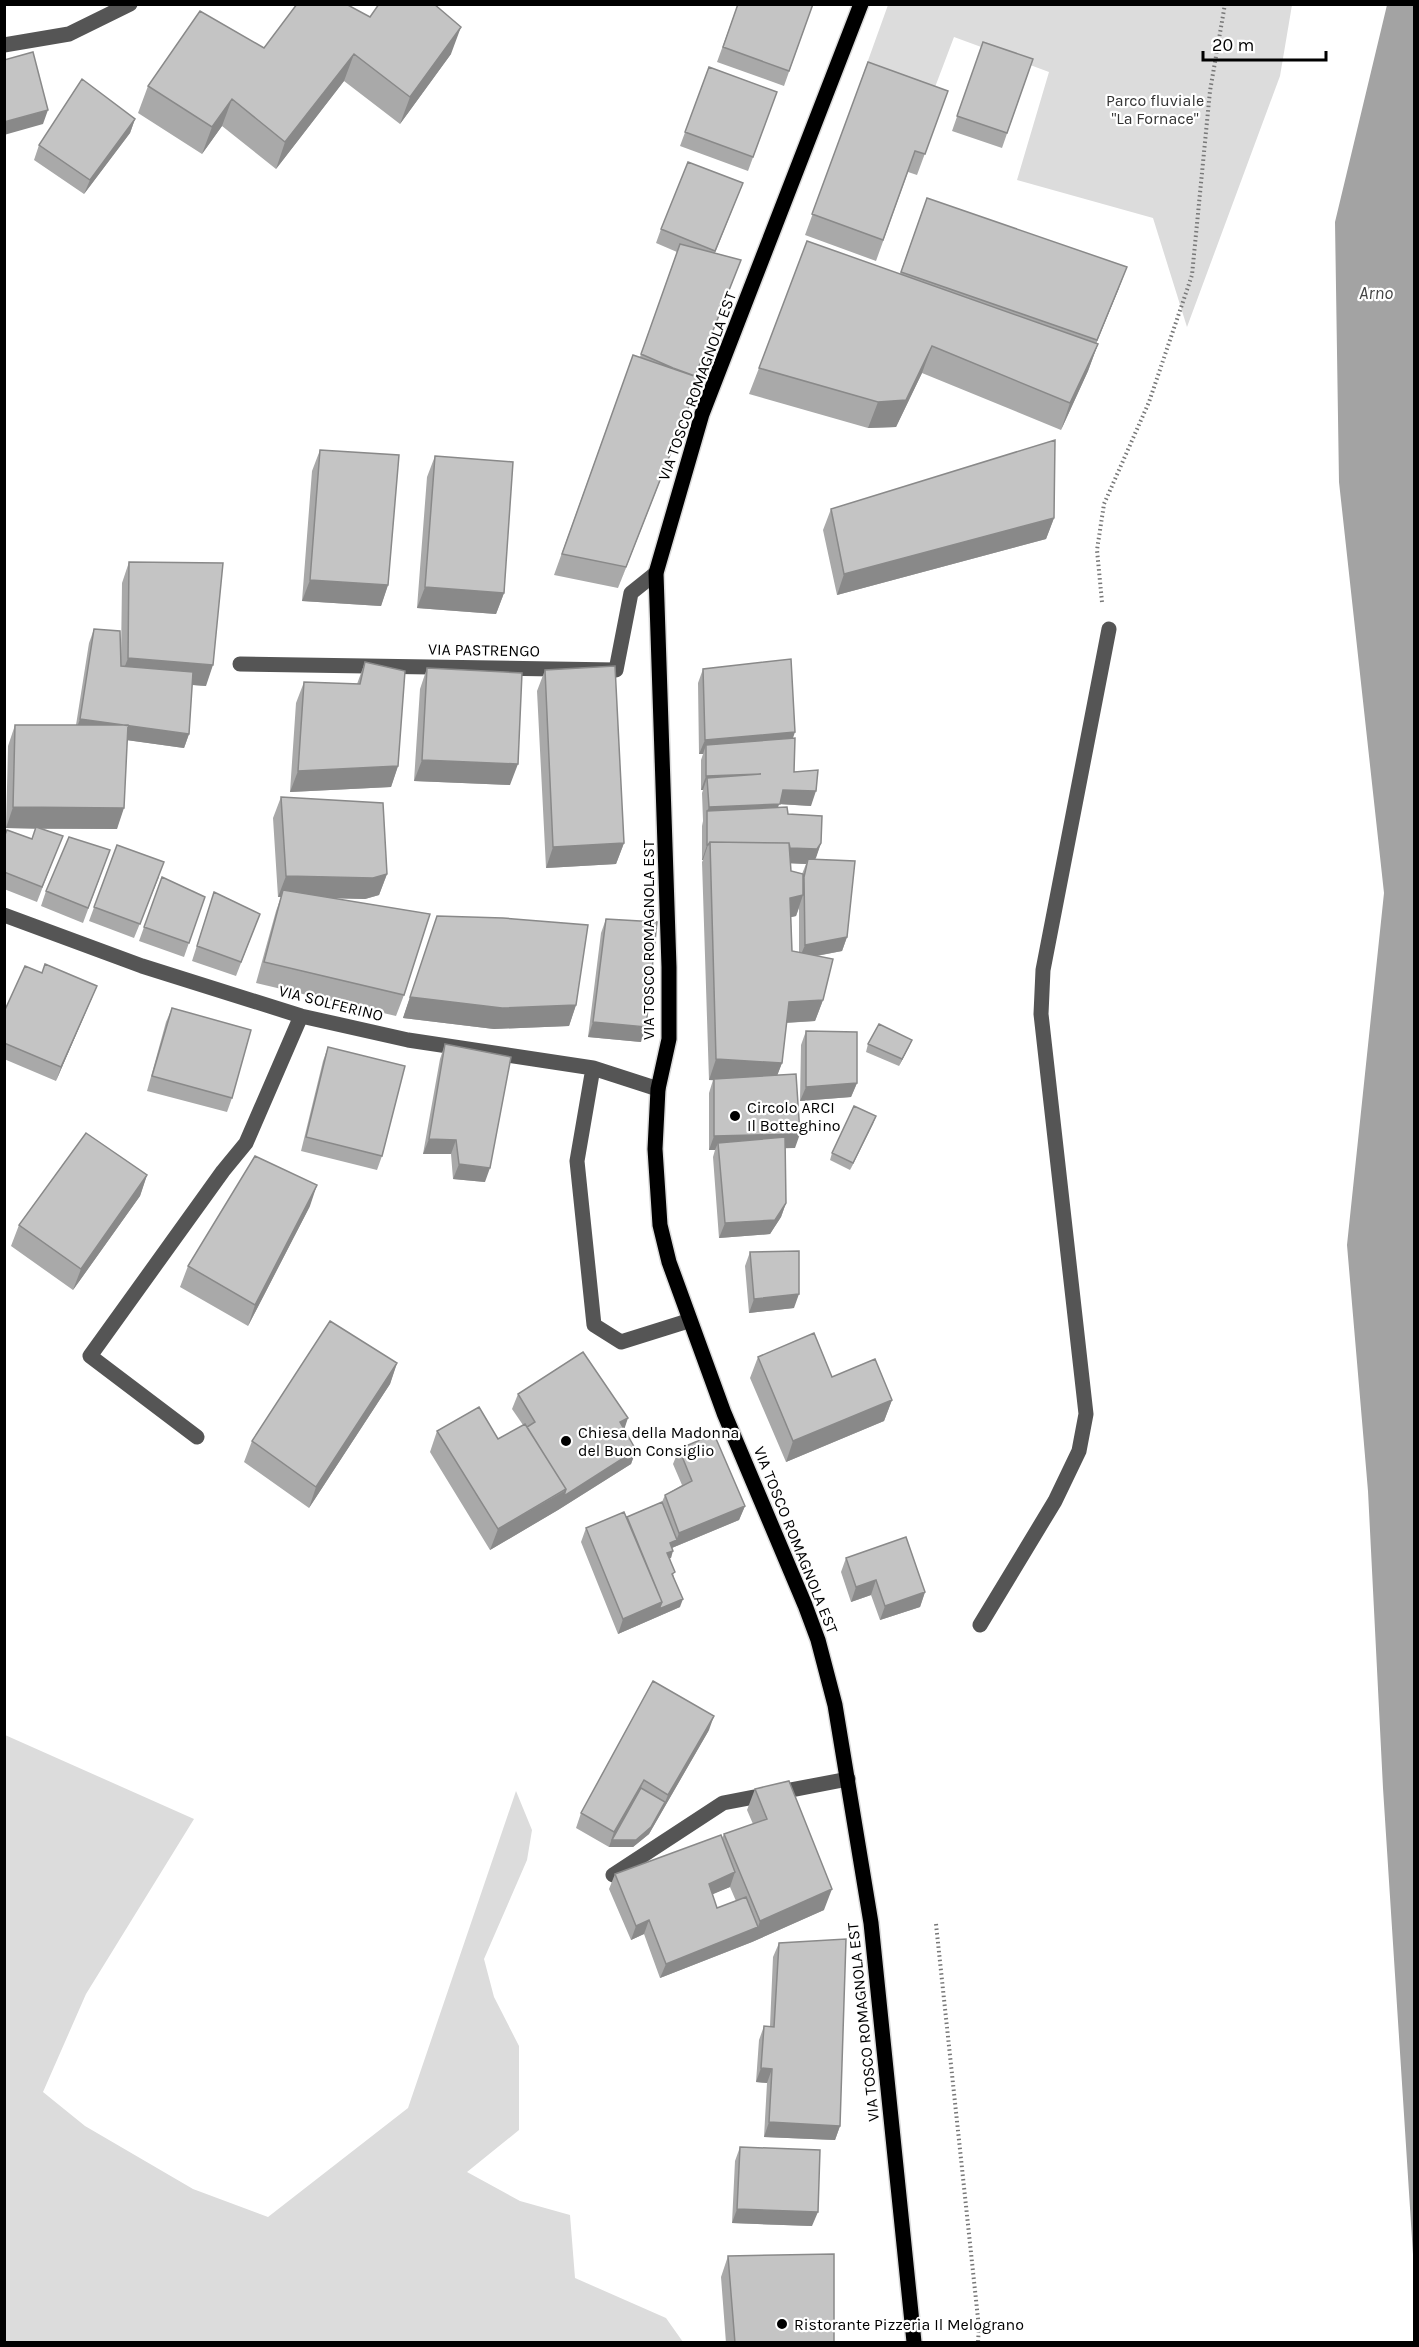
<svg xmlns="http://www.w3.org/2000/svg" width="1419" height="2347" font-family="Karla,sans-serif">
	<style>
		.green { fill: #dcdcdc }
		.water { fill: #a3a3a3 }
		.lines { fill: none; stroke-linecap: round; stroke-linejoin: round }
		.major-casing { stroke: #dbdbdb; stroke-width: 18 }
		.path { stroke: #777; stroke-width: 4; stroke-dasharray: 1.5 3; stroke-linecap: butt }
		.minor { stroke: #555; stroke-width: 15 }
		.major { stroke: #000; stroke-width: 15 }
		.wall { fill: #a9a9a9; fill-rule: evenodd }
		.shaded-wall { fill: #898989 }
		.building { fill: #c4c4c4; stroke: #898989; stroke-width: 1.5 }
		.poi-dot { fill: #000; stroke: #fff; stroke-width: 2 }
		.labels { text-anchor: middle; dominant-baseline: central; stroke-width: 4.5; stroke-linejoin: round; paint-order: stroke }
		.park-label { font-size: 16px; fill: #333; stroke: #fff }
		.street-label { font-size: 16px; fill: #000; stroke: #fff }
		.poi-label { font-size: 16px; fill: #000; stroke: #fff; text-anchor: start }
		.water-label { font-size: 18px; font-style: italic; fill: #444; stroke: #fff }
	</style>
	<rect width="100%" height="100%" fill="#fff"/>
	<path class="green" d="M 888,5 L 1292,5 L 1280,76 L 1187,327 L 1153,218 L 1017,180 L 1049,72 L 954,37 L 929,103 L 861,80 Z
		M 5,1735 L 194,1819 L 86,1994 L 43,2092 L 85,2126 L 193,2189 L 268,2217 L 408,2108 L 516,1791 L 532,1830 L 527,1860 L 484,1959 L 494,1997 L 519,2046 L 519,2130 L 467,2172 L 520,2201 L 570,2215 L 575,2278 L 666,2318 L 683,2342 L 5,2342 Z"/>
	<path class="water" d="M 1387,5 L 1414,5 L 1414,2270 L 1383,1788 L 1368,1491 L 1347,1245 L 1384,893 L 1339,482 L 1335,222 Z"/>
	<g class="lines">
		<g class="major-casing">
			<path id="major" d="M 861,4 L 702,414 L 656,573 L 669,967 L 669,1039 L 658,1089 L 655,1149 L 660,1225 L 669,1262 L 724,1413 L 805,1605 L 818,1640 L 835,1705 L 871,1923 L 914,2342"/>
		</g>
		<path class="path" d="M 1102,602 L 1097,550 L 1104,504 L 1149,402 L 1192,275 L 1210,91 L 1225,4
			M 936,1924 L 979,2328 L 978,2342"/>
		<path class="minor" d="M 4,45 L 69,34 L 130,4
			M 240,664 L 616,670 L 631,593 L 656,573
			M 4,915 L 142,966 L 301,1016 L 408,1040 L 593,1068 L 658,1089
			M 593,1068 L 577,1161 L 594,1325 L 621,1342 L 688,1321
			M 197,1437 L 90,1356 L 223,1171 L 246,1143 L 301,1016
			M 980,1625 L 1055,1501 L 1079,1451 L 1086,1414 L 1041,1014 L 1043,970 L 1109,629
			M 613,1875 L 723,1803 L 848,1779"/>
		<use href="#major" class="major"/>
	</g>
	<path class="wall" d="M 738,4 L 813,4 L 784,86 L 717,62 Z
		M 370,17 L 451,54 L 400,124 L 344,81 L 276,169 L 222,126 L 202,154 L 138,113 L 148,86 L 264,48 Z
		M 983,42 L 1033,59 L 1002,148 L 952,131 Z
		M 868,62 L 948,91 L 917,175 L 908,172 L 876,261 L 805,235 Z
		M 709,67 L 777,92 L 748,171 L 680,146 Z
		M 135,119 L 130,133 L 84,194 L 34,160 L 39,145 Z
		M 743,183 L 715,253 L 741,260 L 695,376 L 700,378 L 692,399 L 618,588 L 554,575 L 633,355 L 640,357 L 677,252 L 656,243 L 661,229 Z
		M 927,198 L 1119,288 L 1096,343 L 1098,344 L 1088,371 L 1061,430 L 922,373 L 896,427 L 868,428 L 749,394 L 759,368 L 900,274 Z
		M 320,450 L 388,585 L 381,606 L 302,601 L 312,471 Z
		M 435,456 L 504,593 L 496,614 L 417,608 L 427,477 Z
		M 831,509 L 1054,518 L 1046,539 L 837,595 L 823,530 Z
		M 129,562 L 206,686 L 192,685 L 189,734 L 184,748 L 127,740 L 117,829 L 40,829 L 57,850 L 37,902 L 4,889 L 4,837 L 32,839 L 36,829 L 6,828 L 8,746 L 15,725 L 76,725 L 89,643 L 94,629 L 121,656 L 122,583 Z
		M 365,662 L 398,766 L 391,787 L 290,792 L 296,703 L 304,682 L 357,684 Z
		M 427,668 L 510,785 L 414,781 L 420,689 Z
		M 703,669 L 793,738 L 794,772 L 811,806 L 779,804 L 778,808 L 788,814 L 821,843 L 815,859 L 847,937 L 842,951 L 817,956 L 823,1000 L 815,1021 L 786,1023 L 782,1063 L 777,1075 L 795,1148 L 785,1148 L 786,1203 L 781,1217 L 770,1234 L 719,1238 L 713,1157 L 715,1150 L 709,1150 L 709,1093 L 713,1080 L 709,1080 L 702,862 L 703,860 L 702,860 L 702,826 L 703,821 L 702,793 L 703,790 L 701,790 L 701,760 L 703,754 L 699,754 L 698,683 ZM 791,863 L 806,864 L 802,874 L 791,871 ZM 799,908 L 799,952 L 792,951 L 791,917 L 796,916 Z
		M 545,670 L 624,843 L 616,864 L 546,868 L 537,691 Z
		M 281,797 L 387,874 L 379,895 L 365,899 L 332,898 L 404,995 L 396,1016 L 256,983 L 276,911 L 281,897 L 278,897 L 273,818 Z
		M 117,845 L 159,877 L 134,938 L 89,921 Z
		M 110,850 L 83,923 L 41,906 L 46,891 Z
		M 162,877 L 205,897 L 184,957 L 139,941 Z
		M 214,892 L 260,914 L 236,976 L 192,961 Z
		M 437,916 L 576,1005 L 569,1026 L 494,1029 L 403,1018 Z
		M 606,919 L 641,1042 L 588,1037 L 601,933 Z
		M 42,973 L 97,986 L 91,1000 L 56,1081 L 4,1059 L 4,1012 Z
		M 172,1008 L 232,1098 L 227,1112 L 147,1091 L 166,1022 Z
		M 806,1031 L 857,1083 L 851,1097 L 800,1101 L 801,1045 Z
		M 912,1040 L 909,1047 L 899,1066 L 866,1052 L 868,1044 Z
		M 445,1044 L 485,1182 L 453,1179 L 451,1154 L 423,1154 L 440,1059 Z
		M 328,1047 L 382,1156 L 377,1170 L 301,1151 L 323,1061 Z
		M 876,1116 L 850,1170 L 830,1160 L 832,1153 Z
		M 147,1175 L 140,1196 L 73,1290 L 11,1246 L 19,1225 Z
		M 310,1206 L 248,1326 L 180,1287 L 188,1266 Z
		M 750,1252 L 794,1308 L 749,1313 L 745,1266 Z
		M 758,1357 L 832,1377 L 892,1400 L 884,1421 L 786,1462 L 750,1378 Z
		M 397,1363 L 390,1384 L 309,1508 L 244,1462 L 252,1441 Z
		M 518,1394 L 624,1429 L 636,1450 L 631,1464 L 558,1510 L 490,1550 L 430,1452 L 437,1431 L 498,1439 L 523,1425 L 512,1409 Z
		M 679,1449 L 745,1506 L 739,1520 L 672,1548 L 671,1558 L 670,1558 L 680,1607 L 618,1634 L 581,1542 L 586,1528 L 627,1517 L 662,1502 L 665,1495 L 682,1485 L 673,1464 Z
		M 846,1558 L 925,1592 L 920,1607 L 880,1620 L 871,1595 L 851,1602 L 841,1572 Z
		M 709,1730 L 649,1834 L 633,1847 L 609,1847 L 576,1828 L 581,1813 Z
		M 755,1789 L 824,1910 L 752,1942 L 660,1978 L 644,1934 L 631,1940 L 609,1889 L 615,1874 L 722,1838 L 724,1834 L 753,1824 L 747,1810 ZM 730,1887 L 736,1901 L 717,1908 L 712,1894 Z
		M 779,1943 L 840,2126 L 835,2140 L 764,2137 L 767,2083 L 756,2082 L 759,2040 L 764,2026 L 770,2026 L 773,1957 Z
		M 740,2147 L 812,2226 L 732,2223 L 735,2161 Z
		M 728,2256 L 834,2343 L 726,2343 L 721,2277 Z"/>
	<path class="shaded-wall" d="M 461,27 L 451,54 L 400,124 L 410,97 Z
		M 354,54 L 344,81 L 276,169 L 285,142 Z
		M 232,99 L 222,126 L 202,154 L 212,127 Z
		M 48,110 L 43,124 L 4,135 L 4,122 Z
		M 135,119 L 130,133 L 84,194 L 90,180 Z
		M 1127,267 L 1119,288 L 1089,361 L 1097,340 Z
		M 1098,344 L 1088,371 L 1061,430 L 1070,403 Z
		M 932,346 L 922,373 L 896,427 L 868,428 L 878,402 Z
		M 700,378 L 692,399 L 618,588 L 626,567 Z
		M 1054,518 L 1046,539 L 837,595 L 844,574 Z
		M 310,580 L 388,585 L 381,606 L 302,601 Z
		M 425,587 L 504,593 L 496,614 L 417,608 Z
		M 128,658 L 213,665 L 206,686 L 120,679 Z
		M 80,719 L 189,734 L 184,748 L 75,733 Z
		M 795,732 L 790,747 L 706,745 L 703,754 L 699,754 L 705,740 Z
		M 422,760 L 518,764 L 510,785 L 414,781 Z
		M 398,766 L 391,787 L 290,792 L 298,771 Z
		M 761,774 L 707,778 L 703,790 L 701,790 L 706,776 Z
		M 783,790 L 816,791 L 811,806 L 779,804 L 774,818 L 707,811 L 709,807 Z
		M 13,807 L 124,808 L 117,829 L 6,828 Z
		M 624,843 L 616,864 L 546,868 L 553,847 Z
		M 821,843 L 816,858 L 811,864 L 808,859 L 806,864 L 710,860 Z
		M 707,845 L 708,845 L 703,860 L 702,860 Z
		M 387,874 L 379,895 L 365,899 L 282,897 L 283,890 L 281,897 L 278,897 L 286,876 Z
		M 803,895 L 796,916 L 783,919 L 790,898 Z
		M 847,937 L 842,951 L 799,959 L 805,945 Z
		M 97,986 L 91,1000 L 56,1081 L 61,1067 Z
		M 410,997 L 576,1005 L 569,1026 L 494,1029 L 403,1018 Z
		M 823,1000 L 815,1021 L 781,1023 L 789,1002 Z
		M 593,1022 L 646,1027 L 641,1042 L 588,1037 Z
		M 912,1040 L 909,1047 L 899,1066 L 902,1059 Z
		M 716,1059 L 782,1063 L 774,1084 L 709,1080 Z
		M 857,1083 L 851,1097 L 800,1101 L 806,1087 Z
		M 876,1116 L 873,1124 L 850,1170 L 853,1163 Z
		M 800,1134 L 795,1148 L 719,1150 L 718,1143 L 715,1150 L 709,1150 L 714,1136 Z
		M 429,1139 L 456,1140 L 451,1154 L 423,1154 Z
		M 459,1164 L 490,1168 L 485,1182 L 453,1179 Z
		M 147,1175 L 140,1196 L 73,1290 L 81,1269 Z
		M 317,1185 L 310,1206 L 248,1326 L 255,1305 Z
		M 786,1203 L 781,1217 L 770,1234 L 719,1238 L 725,1223 Z
		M 799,1294 L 794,1308 L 749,1313 L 754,1299 Z
		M 397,1363 L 390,1384 L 309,1508 L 316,1487 Z
		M 892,1400 L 884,1421 L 786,1462 L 793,1441 Z
		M 628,1418 L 623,1433 L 620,1422 Z
		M 636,1450 L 631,1464 L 558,1510 L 490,1550 L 498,1529 Z
		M 745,1506 L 739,1520 L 674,1547 L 679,1533 Z
		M 677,1540 L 674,1547 L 667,1550 L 670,1543 Z
		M 673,1551 L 671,1558 L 665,1560 L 667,1553 Z
		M 876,1580 L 871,1595 L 851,1602 L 856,1587 Z
		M 925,1592 L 920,1607 L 880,1620 L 885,1606 Z
		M 683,1599 L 680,1607 L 618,1634 L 623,1619 L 662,1602 Z
		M 714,1716 L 709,1730 L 649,1834 L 633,1847 L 609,1847 L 614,1832 L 644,1780 L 638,1795 L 665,1802 L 668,1795 Z
		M 735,1872 L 730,1887 L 704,1898 L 709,1884 Z
		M 832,1889 L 824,1910 L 752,1942 L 660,1978 L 666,1964 L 758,1927 L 760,1921 Z
		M 649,1920 L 644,1934 L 631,1940 L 636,1926 Z
		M 761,2068 L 772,2069 L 767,2083 L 756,2082 Z
		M 769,2122 L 840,2126 L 835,2140 L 764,2137 Z
		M 737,2209 L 818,2212 L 812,2226 L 732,2223 Z"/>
	<path class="building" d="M 297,4 L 346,4 L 370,17 L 379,4 L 434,4 L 461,27 L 410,97 L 354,54 L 285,142 L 232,99 L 212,127 L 148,86 L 200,11 L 264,48 Z
		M 738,4 L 813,4 L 789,71 L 723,47 Z
		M 983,42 L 1033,59 L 1007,133 L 957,116 Z
		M 33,52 L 48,110 L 4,122 L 4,60 Z
		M 868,62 L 948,91 L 925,154 L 915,151 L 883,240 L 812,214 Z
		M 709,67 L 777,92 L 753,157 L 685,132 Z
		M 82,79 L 135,119 L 90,180 L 39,145 Z
		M 688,162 L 743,183 L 715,251 L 661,229 Z
		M 927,198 L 1127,267 L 1097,340 L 901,272 Z
		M 807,241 L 1098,344 L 1070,403 L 932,346 L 906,400 L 878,402 L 759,368 Z
		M 680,244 L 741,260 L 695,376 L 673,368 L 641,354 Z
		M 633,355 L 700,378 L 626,567 L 562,554 Z
		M 1055,440 L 1054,518 L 844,574 L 831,509 Z
		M 320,450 L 399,455 L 388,585 L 310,580 Z
		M 435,456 L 513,462 L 504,593 L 425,587 Z
		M 129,562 L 223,563 L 213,665 L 128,658 Z
		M 94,629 L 120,631 L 121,666 L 193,672 L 189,734 L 80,719 Z
		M 791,659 L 795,732 L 705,740 L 703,669 Z
		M 365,662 L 405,671 L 398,766 L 298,771 L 304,682 L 360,684 Z
		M 615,666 L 624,843 L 553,847 L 545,670 Z
		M 427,668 L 522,673 L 518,764 L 422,760 Z
		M 15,725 L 128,725 L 124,808 L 13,807 Z
		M 795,738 L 794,772 L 818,770 L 816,791 L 783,790 L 780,804 L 709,807 L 707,778 L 761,774 L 706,776 L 706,745 Z
		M 281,797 L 383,803 L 387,874 L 373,878 L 286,876 Z
		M 787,807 L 788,814 L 822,816 L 821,843 L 817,849 L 790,848 L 789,843 L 710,842 L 708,845 L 707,845 L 707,811 Z
		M 36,827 L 63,836 L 42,887 L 4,872 L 4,837 L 7,830 L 32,839 Z
		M 69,837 L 110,850 L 88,908 L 46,891 Z
		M 710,842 L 789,843 L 791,871 L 803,874 L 803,895 L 790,898 L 792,951 L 833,959 L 823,1000 L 789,1002 L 782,1063 L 716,1059 Z
		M 117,845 L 164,862 L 140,924 L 94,907 Z
		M 808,859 L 855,861 L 847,937 L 805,945 L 804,877 Z
		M 162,877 L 205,897 L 189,943 L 144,927 Z
		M 283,890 L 430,914 L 404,995 L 264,962 Z
		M 214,892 L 260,914 L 241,962 L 197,946 Z
		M 437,916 L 503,918 L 588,925 L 576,1005 L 502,1008 L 410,997 Z
		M 606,919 L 657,922 L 646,1027 L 593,1022 Z
		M 45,964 L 97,986 L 61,1067 L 4,1043 L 4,1012 L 25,966 L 42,973 Z
		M 172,1008 L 251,1030 L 232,1098 L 152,1076 Z
		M 879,1024 L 912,1040 L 902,1059 L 868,1044 Z
		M 806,1031 L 857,1032 L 857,1083 L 806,1087 Z
		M 445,1044 L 511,1057 L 490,1168 L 459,1164 L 456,1140 L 429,1139 Z
		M 328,1047 L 405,1066 L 382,1156 L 306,1137 Z
		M 796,1074 L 800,1134 L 714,1136 L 714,1079 Z
		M 854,1106 L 876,1116 L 853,1163 L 832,1153 Z
		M 86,1133 L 147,1175 L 81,1269 L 19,1225 Z
		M 785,1137 L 786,1203 L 775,1220 L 725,1223 L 718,1143 Z
		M 255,1156 L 317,1185 L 255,1305 L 188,1266 Z
		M 799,1251 L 799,1294 L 754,1299 L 750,1252 Z
		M 330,1321 L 397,1363 L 316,1487 L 252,1441 Z
		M 814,1333 L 832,1377 L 875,1359 L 892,1400 L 793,1441 L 758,1357 Z
		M 583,1352 L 628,1418 L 620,1422 L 636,1450 L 564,1496 L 566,1489 L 527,1427 L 535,1422 L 518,1394 Z
		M 479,1407 L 498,1439 L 525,1424 L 566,1489 L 498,1529 L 437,1431 Z
		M 714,1434 L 745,1506 L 679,1533 L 665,1495 L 692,1481 L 679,1449 Z
		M 662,1502 L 677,1540 L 670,1543 L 673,1551 L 667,1553 L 675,1572 L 672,1574 L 683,1599 L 659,1609 L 662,1602 L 627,1517 Z
		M 624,1512 L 662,1602 L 623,1619 L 586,1528 Z
		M 906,1537 L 925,1592 L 885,1606 L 876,1580 L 856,1587 L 846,1558 Z
		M 653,1681 L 714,1716 L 668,1795 L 644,1780 L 614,1832 L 581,1813 Z
		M 789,1781 L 832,1889 L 760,1921 L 724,1834 L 767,1819 L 755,1789 Z
		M 641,1788 L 665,1802 L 651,1827 L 636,1840 L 612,1840 Z
		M 721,1835 L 735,1872 L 709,1884 L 717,1908 L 746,1897 L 758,1927 L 666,1964 L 649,1920 L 636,1926 L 615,1874 Z
		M 846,1939 L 840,2126 L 769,2122 L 772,2069 L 761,2068 L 764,2026 L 774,2027 L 779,1943 Z
		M 740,2147 L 820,2150 L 818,2212 L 737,2209 Z
		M 834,2254 L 834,2343 L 735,2343 L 728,2256 Z"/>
	<g class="poi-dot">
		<circle cx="735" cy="1116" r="6"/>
		<circle cx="566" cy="1441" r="6"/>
		<circle cx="782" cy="2324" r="6"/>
	</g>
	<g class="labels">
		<g class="park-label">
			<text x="1155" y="100">Parco fluviale<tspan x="1155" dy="18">"La Fornace"</tspan></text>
		</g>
		<g class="street-label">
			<text transform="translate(697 386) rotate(-70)">VIA TOSCO ROMAGNOLA EST</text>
			<text transform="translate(484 650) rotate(1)">VIA PASTRENGO</text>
			<text transform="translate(648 940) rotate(-90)">VIA TOSCO ROMAGNOLA EST</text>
			<text transform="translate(331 1003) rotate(14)">VIA SOLFERINO</text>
			<text transform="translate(796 1540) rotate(68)">VIA TOSCO ROMAGNOLA EST</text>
			<text transform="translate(863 2022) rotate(-96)">VIA TOSCO ROMAGNOLA EST</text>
		</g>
		<g class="poi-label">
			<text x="747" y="1107">Circolo ARCI<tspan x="747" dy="18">Il Botteghino</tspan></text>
			<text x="578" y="1432">Chiesa della Madonna<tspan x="578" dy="18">del Buon Consiglio</tspan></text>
			<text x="794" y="2324">Ristorante Pizzeria Il Melograno</text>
		</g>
		<g class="water-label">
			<text x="1376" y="293">Arno</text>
		</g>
	</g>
	<rect width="1419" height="2347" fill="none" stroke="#000000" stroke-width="12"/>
	<path d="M1203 51v9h123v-9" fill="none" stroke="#000000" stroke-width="3"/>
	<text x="1212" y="51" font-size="18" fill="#000000" stroke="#ffffff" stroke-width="4.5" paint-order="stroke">20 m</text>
</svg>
